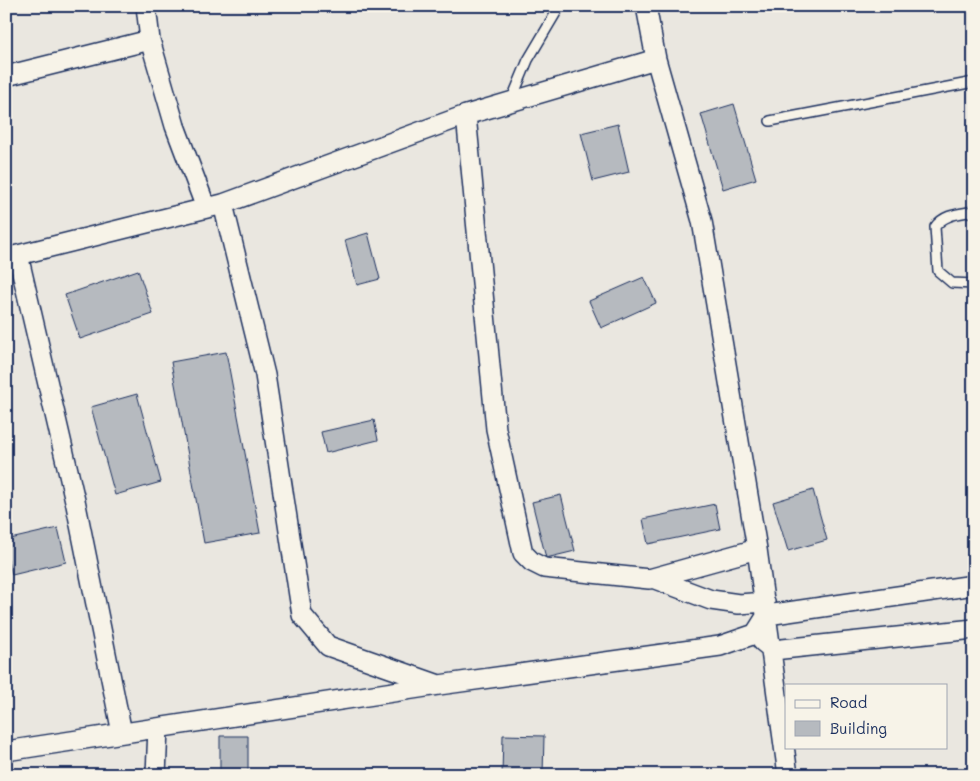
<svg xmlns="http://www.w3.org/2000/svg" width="980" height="781" font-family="Mali,sans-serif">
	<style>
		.building { fill: #b6babf; stroke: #1b2f5e }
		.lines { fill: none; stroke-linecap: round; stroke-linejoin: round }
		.lane-casing { stroke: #1b2f5e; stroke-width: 12 }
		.street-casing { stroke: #1b2f5e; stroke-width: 22 }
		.lane { stroke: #f7f3e8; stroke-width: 9 }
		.street { stroke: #f7f3e8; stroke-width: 19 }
	</style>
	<rect width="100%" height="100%" fill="#eae7e0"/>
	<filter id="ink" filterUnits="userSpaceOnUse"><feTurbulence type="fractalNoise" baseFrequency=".02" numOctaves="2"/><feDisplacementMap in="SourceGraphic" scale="10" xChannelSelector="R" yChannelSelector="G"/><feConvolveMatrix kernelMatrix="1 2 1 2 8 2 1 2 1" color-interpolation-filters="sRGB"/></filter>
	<g filter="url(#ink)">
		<path class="building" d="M 734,104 L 756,179 L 723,189 L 701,114 Z
			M 618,124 L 629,172 L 593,181 L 581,133 Z
			M 368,233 L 380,279 L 357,285 L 345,240 Z
			M 138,270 L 153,314 L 80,339 L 65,295 Z
			M 644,277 L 656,303 L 601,328 L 589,301 Z
			M 226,352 L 260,533 L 204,543 L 171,362 Z
			M 137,394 L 161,482 L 115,495 L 91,407 Z
			M 374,420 L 378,440 L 326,453 L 321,432 Z
			M 813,490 L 827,540 L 788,551 L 773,502 Z
			M 561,495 L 575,551 L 546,558 L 532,502 Z
			M 715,504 L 720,529 L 648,544 L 643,519 Z
			M 58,528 L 66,562 L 12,575 L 6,552 L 6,540 Z
			M 503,735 L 544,736 L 543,775 L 502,775 Z
			M 220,736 L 248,736 L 248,775 L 220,775 Z"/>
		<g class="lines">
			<g class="lane-casing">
				<path id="lane" d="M 511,101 L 528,60 L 560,6
					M 770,121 L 974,82
					M 974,211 C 959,214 944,214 935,227 L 938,271 L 952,283 L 974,284"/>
			</g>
			<g class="street-casing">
				<path id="street" d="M 146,6 L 150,40 L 175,126 L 206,208
					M 646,6 L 656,59 L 702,221 L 757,549 L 788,775
					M 6,76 L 150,40
					M 466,115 L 496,429 L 523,553 L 532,562 L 544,568 L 649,579 L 757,549
					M 223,204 L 265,375 L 302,615 L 328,646 L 436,684
					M 18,255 L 76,505 L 122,733
					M 6,258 L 223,204 L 466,115 L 656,59
					M 655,579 L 711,600 L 739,604 L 765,602
					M 763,642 L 773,650 L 974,629
					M 6,751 L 439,685 L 720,646 L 755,634 L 767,615 L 974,585
					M 156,775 L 158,728"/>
			</g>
			<use href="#lane" class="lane"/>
			<use href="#street" class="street"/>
		</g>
	</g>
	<rect width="980" height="781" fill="none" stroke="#f7f3e8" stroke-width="25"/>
	<rect x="12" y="12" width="955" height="756" fill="none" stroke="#1b2f5e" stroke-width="2" filter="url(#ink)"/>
	<rect x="785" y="684" width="162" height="65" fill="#f7f3e8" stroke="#9fa5b1"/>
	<rect x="795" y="700" width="25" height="8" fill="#f7f3e8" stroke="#9fa5b1"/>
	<text x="830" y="708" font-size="15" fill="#1b2f5e">Road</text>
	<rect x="795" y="721" width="25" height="15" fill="#b6babf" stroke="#9fa5b1"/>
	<text x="830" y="734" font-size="15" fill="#1b2f5e">Building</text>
</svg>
